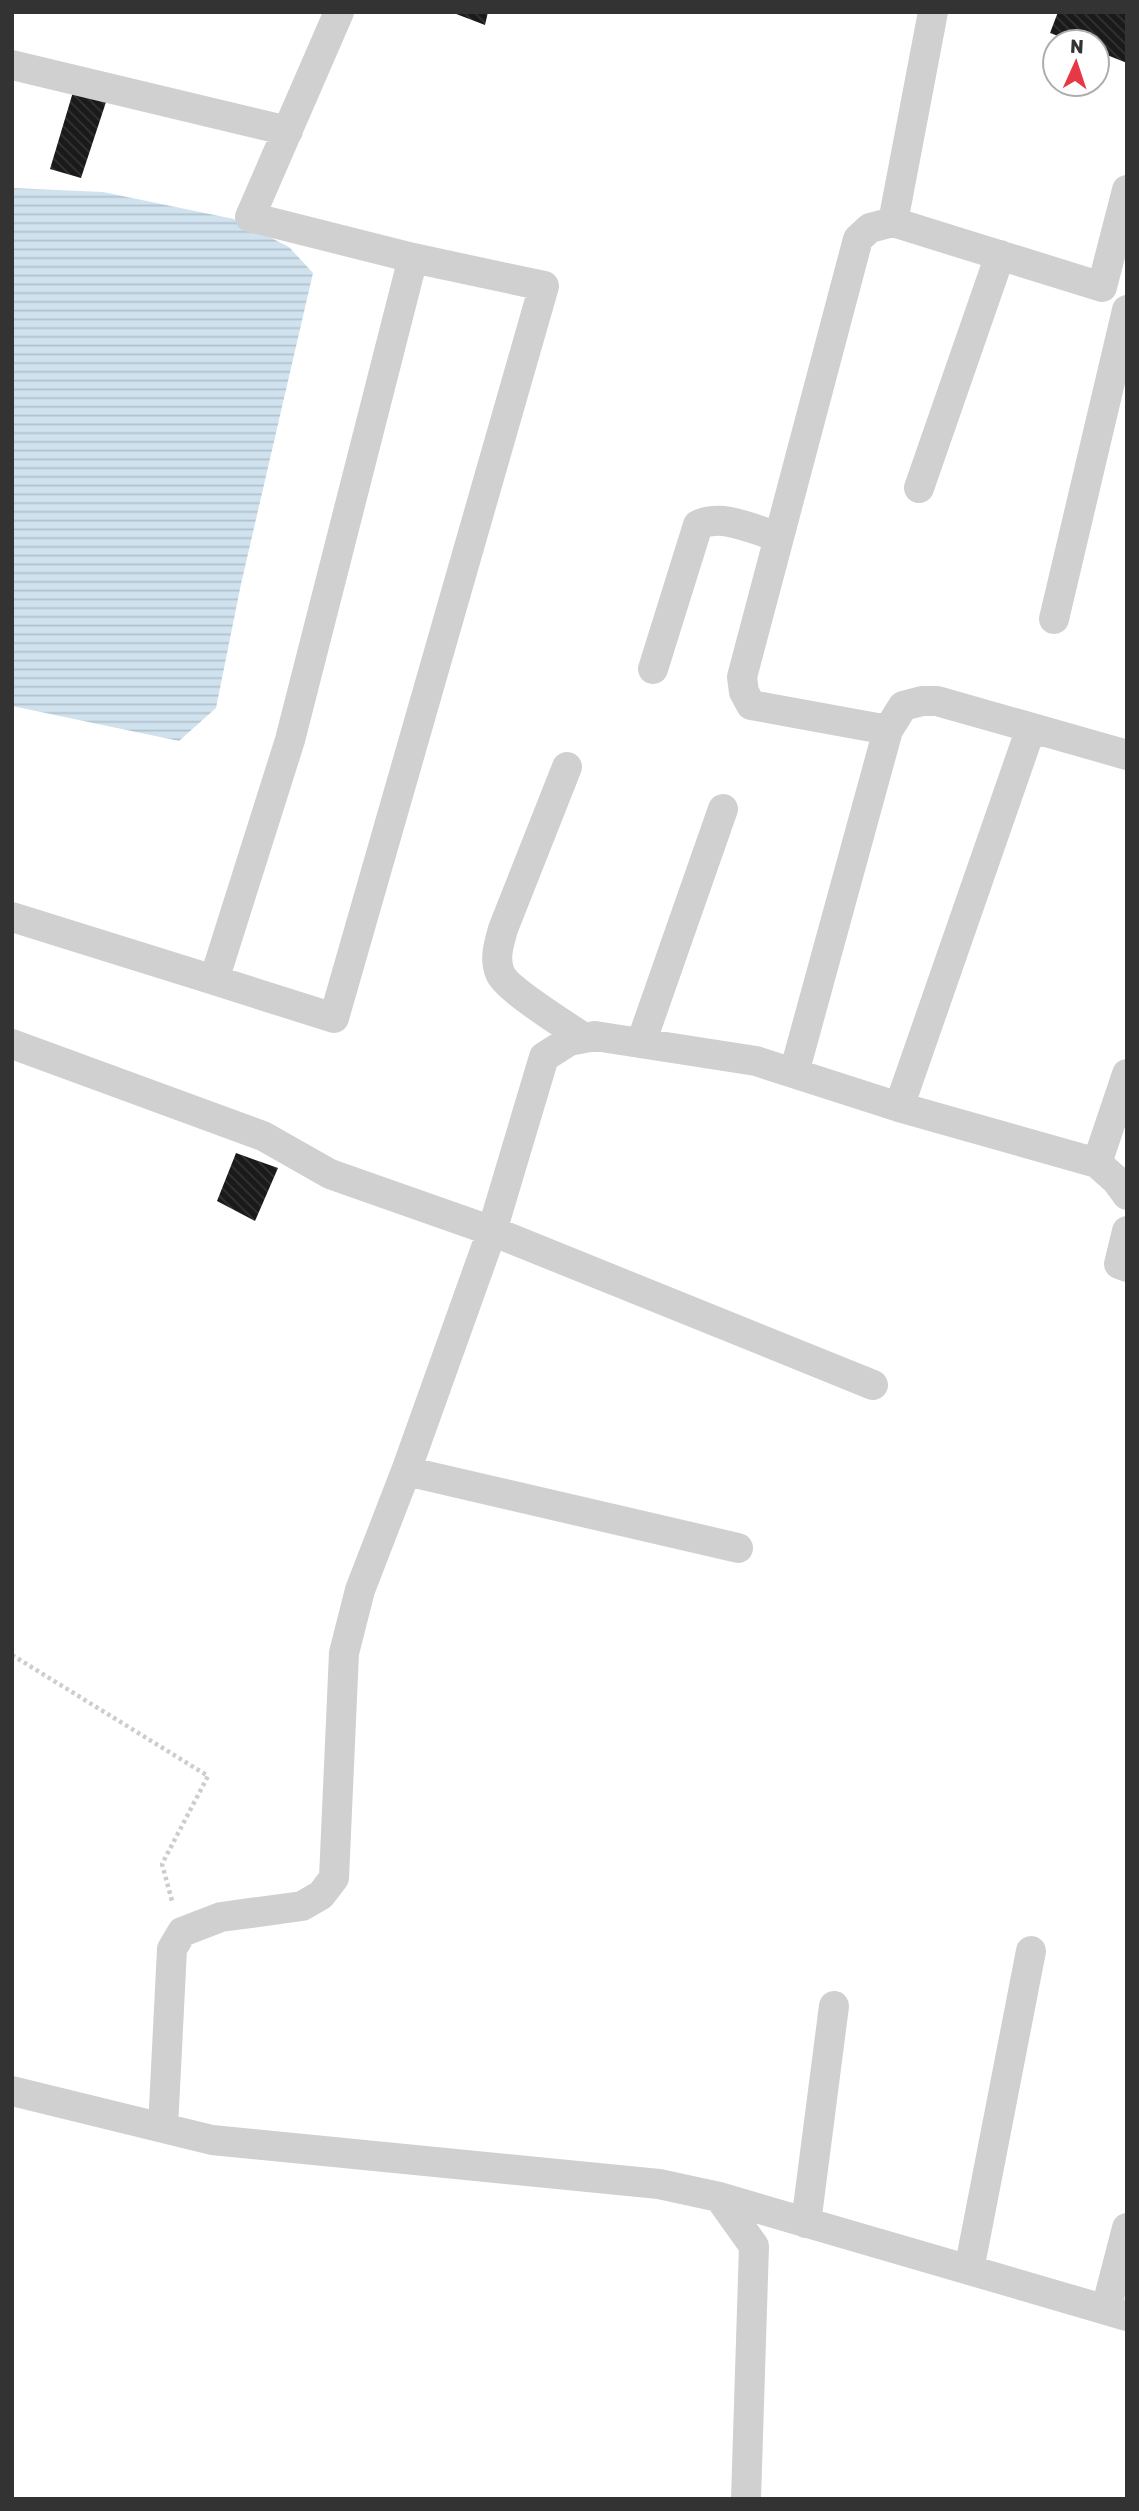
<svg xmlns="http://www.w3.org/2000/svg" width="1139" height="2511" font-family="Rubik,sans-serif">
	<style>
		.water { fill: url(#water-rules) }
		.building { fill: url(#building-back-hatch) }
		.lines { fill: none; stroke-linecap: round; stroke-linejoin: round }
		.path { stroke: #cdcdcd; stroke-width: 4.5; stroke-dasharray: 3.5 3.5; stroke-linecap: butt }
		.street { stroke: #d0d0d0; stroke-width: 30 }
	</style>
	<defs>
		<pattern id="water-rules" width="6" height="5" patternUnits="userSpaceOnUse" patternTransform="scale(1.75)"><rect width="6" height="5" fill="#cfe2ee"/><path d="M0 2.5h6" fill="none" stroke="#b2c2cd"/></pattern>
		<pattern id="building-back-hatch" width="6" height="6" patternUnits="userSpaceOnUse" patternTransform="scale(1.75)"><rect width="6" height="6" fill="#1a1a1a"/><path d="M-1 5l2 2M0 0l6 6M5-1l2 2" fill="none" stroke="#333"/></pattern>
	</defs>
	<rect width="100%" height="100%" fill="#fff"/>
	<path class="water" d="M 12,188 L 103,192 L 234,219 L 289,247 L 313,273 L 241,584 L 216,708 L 179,741 L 12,706 Z"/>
	<path class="building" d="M 451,12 L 488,12 L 485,25 Z
		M 1058,12 L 1127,12 L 1127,63 L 1097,51 L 1097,42 L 1074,42 L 1050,33 Z
		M 73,92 L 106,102 L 81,178 L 50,169 Z
		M 236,1153 L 278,1168 L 255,1221 L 217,1201 Z"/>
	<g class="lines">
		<path class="path" d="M 12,1655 L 208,1776 L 162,1864 L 172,1901"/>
		<path class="street" d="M 933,12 L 893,222 L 1102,287 L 1127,190
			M 12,65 L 288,131
			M 893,222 L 870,228 L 858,239 L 742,677 L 744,692 L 751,705 L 888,730 L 903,706 L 922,701 L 937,701 L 1127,755
			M 919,488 L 1000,255
			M 1054,619 L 1127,310
			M 653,669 L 698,525 C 723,513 754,530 779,537
			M 567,767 L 503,929 C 499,944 494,958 500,973 C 506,989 567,1026 584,1038
			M 12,917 L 214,980 L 290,740 L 413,258 L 250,217 L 339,12
			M 214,980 L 334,1018 L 544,286 L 413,258
			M 641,1043 L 723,809
			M 12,1044 L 263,1136 L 330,1174 L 492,1231 L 544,1057 L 569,1041 L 595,1036 L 756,1061 L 899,1107 L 1097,1163 L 1116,1180 L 1127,1195
			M 794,1073 L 888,730
			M 899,1107 L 1031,728
			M 1097,1163 L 1127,1074
			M 1127,1231 L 1119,1264 L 1127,1267
			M 406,1471 L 738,1548
			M 12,2091 L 212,2140 L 659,2184 L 719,2197 L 754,2246 L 746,2499
			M 163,2128 L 172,1949 L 182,1932 L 221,1917 L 302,1906 L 321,1895 L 334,1878 L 344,1653 L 360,1590 L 406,1471 L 492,1231 L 873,1385
			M 719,2197 L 1127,2316
			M 806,2223 L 834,2006
			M 969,2270 L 1031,1951
			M 1106,2309 L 1127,2228"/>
	</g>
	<rect width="1139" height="2511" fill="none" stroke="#333333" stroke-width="28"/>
	<g transform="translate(1076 63) rotate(3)"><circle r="33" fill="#ffffff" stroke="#adadad" stroke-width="2"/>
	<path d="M0-5L12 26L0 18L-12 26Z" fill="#e63946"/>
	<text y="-10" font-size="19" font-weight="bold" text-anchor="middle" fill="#333333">N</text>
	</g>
</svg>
